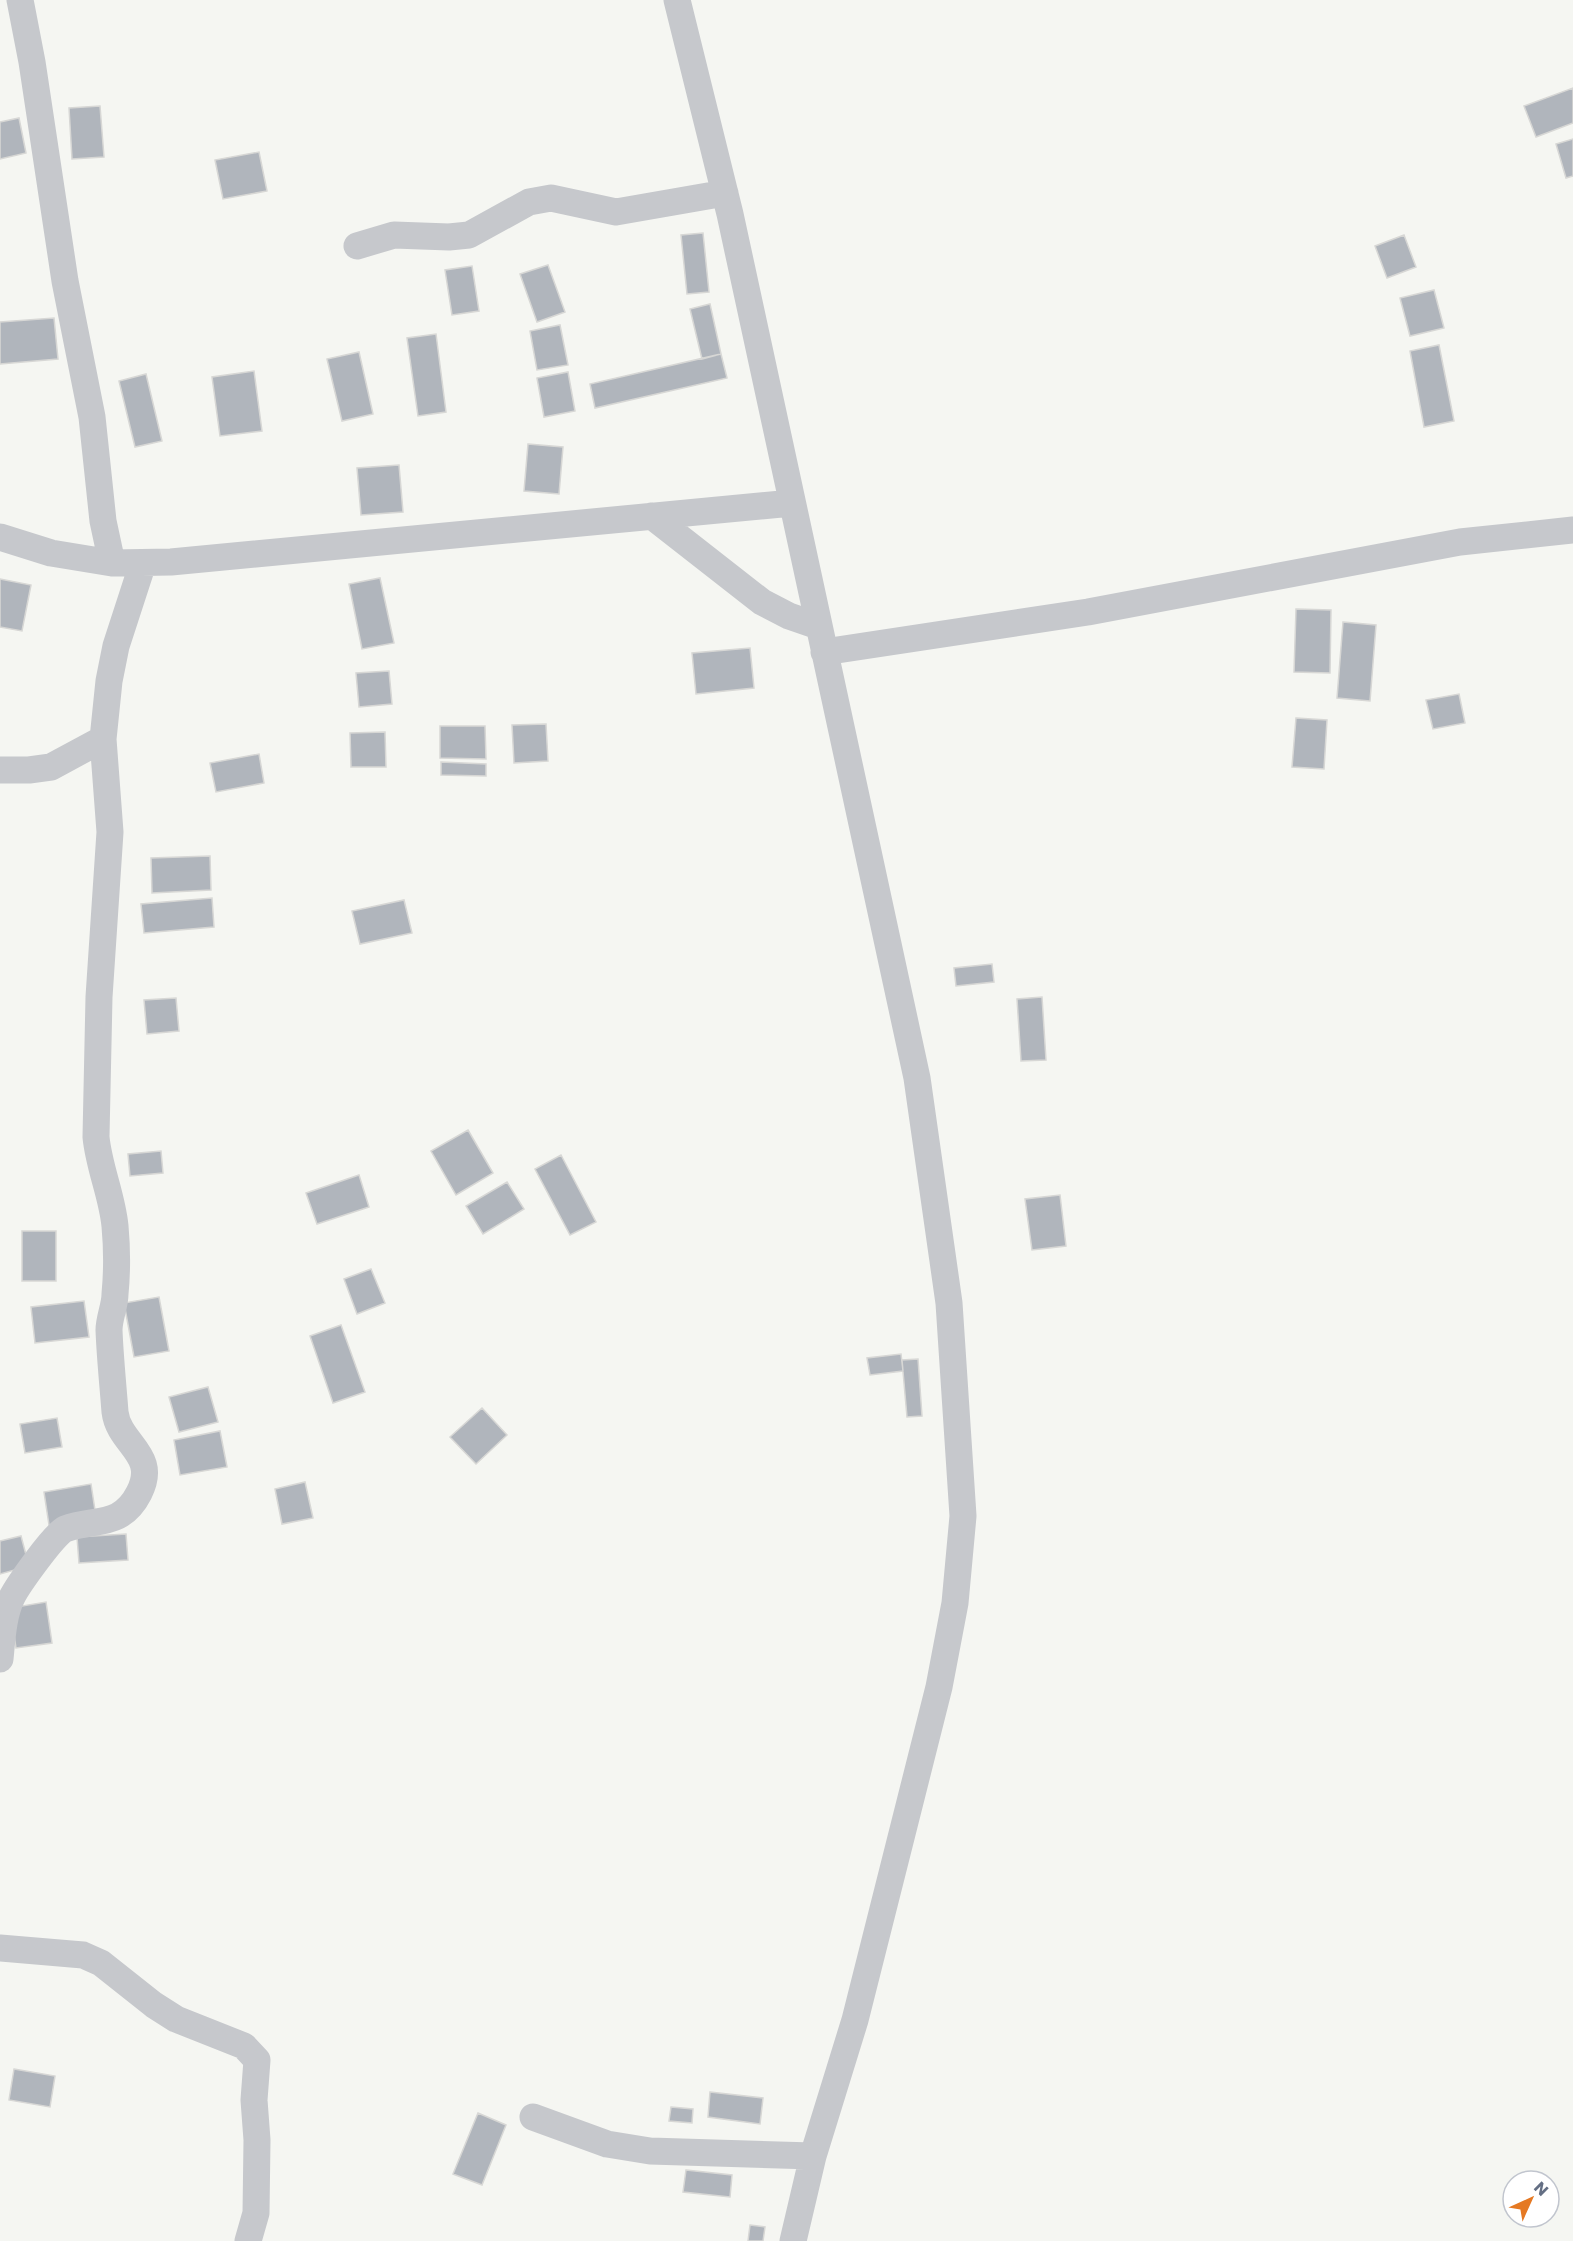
<svg xmlns="http://www.w3.org/2000/svg" width="1573" height="2241" font-family="Poppins,sans-serif">
	<style>
		.building { fill: #b0b5bc; stroke: #d7d7d5; stroke-width: 1.5 }
		.lines { fill: none; stroke-linecap: round; stroke-linejoin: round }
		.minor { stroke: #c6c8cc; stroke-width: 27 }
	</style>
	<rect width="100%" height="100%" fill="#f5f6f2"/>
	<path class="building" d="M 1573,88 L 1573,123 L 1536,137 L 1524,106 Z
		M 100,106 L 104,157 L 72,159 L 69,108 Z
		M 19,118 L 26,153 L 0,159 L 0,122 Z
		M 1573,139 L 1573,176 L 1566,178 L 1556,144 Z
		M 259,152 L 267,191 L 223,199 L 215,160 Z
		M 703,233 L 709,292 L 687,294 L 681,235 Z
		M 1404,235 L 1416,267 L 1387,278 L 1375,246 Z
		M 548,265 L 565,312 L 537,322 L 520,274 Z
		M 472,266 L 479,311 L 452,315 L 445,270 Z
		M 1434,290 L 1444,328 L 1410,336 L 1400,298 Z
		M 710,304 L 721,354 L 702,359 L 690,309 Z
		M 54,318 L 58,359 L 0,364 L 0,322 Z
		M 560,325 L 568,365 L 537,370 L 530,331 Z
		M 436,334 L 446,412 L 418,416 L 407,338 Z
		M 1439,345 L 1454,421 L 1424,427 L 1410,351 Z
		M 359,352 L 373,414 L 342,421 L 327,359 Z
		M 721,354 L 727,378 L 595,408 L 590,384 Z
		M 254,371 L 262,431 L 220,436 L 212,377 Z
		M 568,372 L 575,411 L 544,417 L 537,378 Z
		M 146,374 L 162,441 L 135,447 L 119,381 Z
		M 528,444 L 563,447 L 559,494 L 524,491 Z
		M 399,465 L 403,512 L 361,515 L 357,468 Z
		M 380,578 L 394,643 L 362,649 L 349,584 Z
		M 0,579 L 31,585 L 22,631 L 0,627 Z
		M 1296,609 L 1331,610 L 1330,673 L 1294,672 Z
		M 1343,622 L 1376,625 L 1370,701 L 1337,698 Z
		M 750,648 L 754,688 L 696,694 L 692,653 Z
		M 389,671 L 392,704 L 359,707 L 356,673 Z
		M 1459,694 L 1465,723 L 1433,729 L 1426,700 Z
		M 1296,718 L 1327,720 L 1324,769 L 1292,767 Z
		M 546,724 L 548,761 L 514,763 L 512,725 Z
		M 440,726 L 485,726 L 486,759 L 440,758 Z
		M 385,732 L 386,767 L 351,767 L 350,733 Z
		M 259,754 L 264,783 L 216,792 L 210,763 Z
		M 441,762 L 486,764 L 486,776 L 441,775 Z
		M 210,856 L 211,890 L 152,893 L 151,858 Z
		M 212,898 L 214,927 L 144,933 L 141,904 Z
		M 404,900 L 412,933 L 360,944 L 352,911 Z
		M 992,964 L 994,982 L 956,986 L 954,968 Z
		M 1042,997 L 1046,1060 L 1021,1061 L 1017,999 Z
		M 176,998 L 179,1031 L 147,1034 L 144,1000 Z
		M 468,1130 L 493,1173 L 456,1195 L 431,1151 Z
		M 161,1151 L 163,1173 L 130,1176 L 128,1154 Z
		M 561,1155 L 596,1222 L 570,1235 L 535,1169 Z
		M 359,1175 L 369,1207 L 317,1224 L 306,1193 Z
		M 507,1182 L 524,1209 L 483,1234 L 466,1206 Z
		M 1060,1195 L 1066,1246 L 1032,1250 L 1025,1199 Z
		M 22,1231 L 56,1231 L 56,1281 L 22,1281 Z
		M 371,1269 L 385,1303 L 357,1314 L 344,1279 Z
		M 159,1297 L 169,1351 L 134,1357 L 124,1303 Z
		M 84,1301 L 89,1337 L 35,1343 L 31,1307 Z
		M 341,1325 L 365,1392 L 333,1403 L 310,1336 Z
		M 901,1354 L 903,1371 L 870,1375 L 867,1358 Z
		M 918,1359 L 922,1416 L 907,1417 L 902,1360 Z
		M 208,1387 L 218,1422 L 179,1432 L 169,1397 Z
		M 482,1408 L 507,1435 L 476,1464 L 450,1437 Z
		M 57,1418 L 62,1447 L 25,1453 L 20,1424 Z
		M 220,1431 L 227,1467 L 180,1475 L 174,1440 Z
		M 305,1482 L 313,1518 L 282,1524 L 275,1489 Z
		M 91,1484 L 96,1517 L 49,1525 L 44,1492 Z
		M 126,1534 L 128,1560 L 79,1563 L 77,1537 Z
		M 21,1536 L 29,1566 L 0,1574 L 0,1541 Z
		M 46,1602 L 52,1643 L 16,1648 L 10,1608 Z
		M 14,2069 L 55,2076 L 50,2107 L 9,2100 Z
		M 710,2092 L 763,2098 L 760,2124 L 708,2117 Z
		M 671,2107 L 693,2109 L 692,2123 L 669,2121 Z
		M 478,2113 L 506,2125 L 482,2185 L 453,2174 Z
		M 686,2170 L 732,2175 L 730,2197 L 683,2192 Z
		M 750,2225 L 765,2227 L 763,2241 L 748,2241 Z"/>
	<g class="lines">
		<path class="minor" d="M 20,0 L 32,62 L 65,281 L 92,417 L 103,521 L 112,563
			M 677,0 L 730,214 L 917,1078 L 949,1303 L 963,1516 L 955,1603 L 939,1687 L 855,2020 L 813,2156 L 793,2241
			M 357,246 L 394,235 L 449,237 L 469,235 L 529,202 L 551,198 L 616,212 L 725,193
			M 652,516 L 762,602 L 789,616 L 818,626
			M 0,537 L 51,553 L 112,563 L 171,562 L 792,503
			M 824,652 L 1088,612 L 1460,542 L 1573,530
			M 0,770 L 29,770 L 51,767 L 103,739
			M 0,1659 C 2,1639 3,1615 12,1597 C 18,1585 55,1533 65,1529 C 96,1518 121,1528 139,1493 C 159,1454 119,1445 115,1412 C 113,1385 110,1357 109,1330 C 109,1318 115,1306 115,1294 C 117,1273 117,1248 115,1226 C 112,1195 99,1168 96,1137 L 99,997 L 110,832 L 103,739 L 109,681 L 116,646 L 143,563
			M 0,1948 L 83,1955 L 101,1963 L 154,2005 L 176,2019 L 244,2046 L 257,2060 L 254,2100 L 257,2140 L 256,2213 L 248,2241
			M 533,2117 L 607,2144 L 650,2151 L 813,2156"/>
	</g>
	<g transform="translate(1531 2199) rotate(45)"><circle r="28" fill="#ffffff" stroke="#c1c5ce" stroke-width="1.5"/>
	<path d="M0-4.5L10 22L0 15L-10 22Z" fill="#e57923"/>
	<text y="-9" font-size="16" font-weight="bold" text-anchor="middle" fill="#646f84">N</text>
	</g>
</svg>
